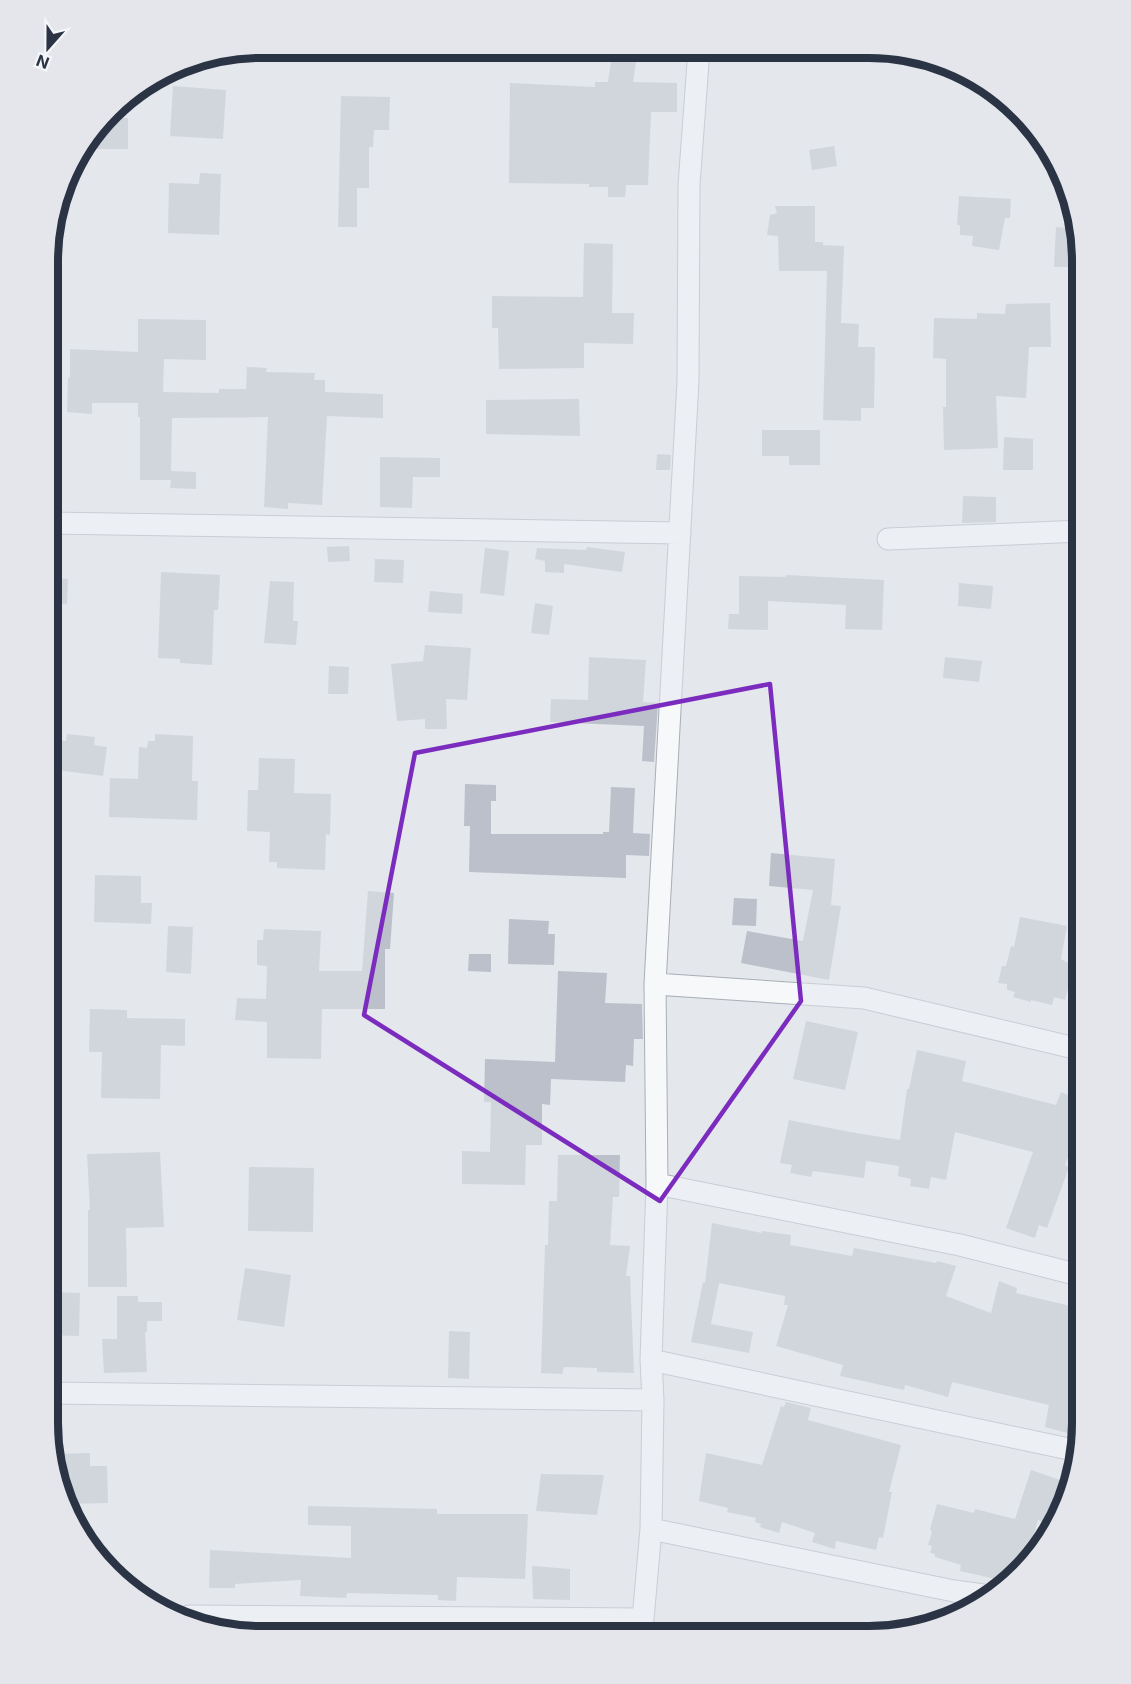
<svg xmlns="http://www.w3.org/2000/svg" width="1131" height="1684" font-family="Inter,sans-serif">
	<style>
		.building { fill: #bbc0ca }
		.lines { fill: none; stroke-linecap: round; stroke-linejoin: round }
		.minor-casing { stroke: #a9aeb7; stroke-width: 23 }
		.minor { stroke: #f7f8fa; stroke-width: 21 }
		.marked { fill: none; stroke: #7b2cbf; stroke-width: 4.5; stroke-linejoin: round }
		.rim { fill: none; stroke: #2b3445; stroke-width: 8 }
	</style>
	<rect width="100%" height="100%" fill="#e4e7ec"/>
	<path class="building" d="M 613,49 L 638,49 L 633,82 L 677,83 L 677,112 L 651,112 L 648,185 L 626,185 L 625,197 L 608,197 L 608,187 L 589,187 L 589,184 L 509,183 L 510,83 L 595,87 L 595,82 L 608,82 Z
		M 173,86 L 226,90 L 223,139 L 170,136 Z
		M 341,96 L 390,97 L 389,130 L 374,130 L 373,147 L 369,147 L 369,188 L 357,188 L 357,227 L 338,227 Z
		M 107,118 L 128,118 L 128,149 L 81,149 Z
		M 834,146 L 837,166 L 812,170 L 809,150 Z
		M 200,173 L 221,174 L 219,235 L 168,233 L 169,183 L 199,184 Z
		M 959,196 L 1011,199 L 1010,218 L 1005,218 L 999,250 L 972,246 L 973,236 L 960,235 L 960,225 L 957,225 Z
		M 775,206 L 815,206 L 815,242 L 823,242 L 823,245 L 844,246 L 841,323 L 859,324 L 858,347 L 875,347 L 874,408 L 861,408 L 861,421 L 823,420 L 827,271 L 779,271 L 778,236 L 767,235 L 770,215 L 777,213 Z
		M 1056,227 L 1077,229 L 1083,267 L 1054,267 Z
		M 584,243 L 613,244 L 612,313 L 634,313 L 633,344 L 584,343 L 584,368 L 499,369 L 498,328 L 492,328 L 492,296 L 583,297 Z
		M 1050,303 L 1051,347 L 1029,347 L 1026,398 L 996,396 L 998,448 L 944,450 L 943,407 L 946,407 L 946,359 L 933,358 L 934,318 L 977,319 L 977,313 L 1005,314 L 1006,304 Z
		M 138,319 L 206,320 L 206,360 L 164,359 L 163,392 L 219,393 L 219,389 L 246,389 L 247,367 L 267,368 L 266,372 L 315,373 L 314,380 L 325,380 L 325,392 L 383,394 L 383,418 L 327,416 L 322,505 L 288,503 L 288,509 L 264,507 L 268,417 L 172,418 L 171,471 L 196,472 L 196,489 L 170,488 L 171,480 L 140,480 L 140,417 L 138,417 L 138,403 L 92,403 L 92,414 L 67,412 L 68,377 L 70,378 L 70,349 L 138,352 Z
		M 579,399 L 580,436 L 486,434 L 486,400 Z
		M 762,430 L 820,430 L 820,465 L 789,465 L 789,456 L 762,456 Z
		M 1004,437 L 1033,439 L 1033,470 L 1003,470 Z
		M 657,454 L 671,455 L 670,470 L 656,470 Z
		M 380,457 L 440,458 L 440,477 L 413,477 L 412,508 L 380,507 Z
		M 963,496 L 996,497 L 996,522 L 962,523 Z
		M 349,546 L 350,561 L 328,562 L 327,547 Z
		M 587,547 L 625,552 L 622,572 L 564,564 L 564,573 L 545,572 L 545,561 L 535,559 L 537,548 L 586,550 Z
		M 485,548 L 509,551 L 504,596 L 480,593 Z
		M 375,559 L 404,560 L 403,583 L 374,582 Z
		M 161,572 L 220,575 L 218,610 L 214,610 L 212,665 L 180,663 L 180,659 L 158,658 Z
		M 786,575 L 884,580 L 882,630 L 845,629 L 846,605 L 768,601 L 768,630 L 728,629 L 729,614 L 739,614 L 739,576 L 785,577 Z
		M 49,578 L 68,579 L 67,604 L 49,603 Z
		M 270,581 L 294,582 L 293,621 L 298,621 L 296,645 L 264,643 Z
		M 959,583 L 993,586 L 991,609 L 958,606 Z
		M 430,591 L 463,594 L 462,614 L 428,612 Z
		M 535,603 L 553,606 L 549,635 L 531,633 Z
		M 425,645 L 471,648 L 467,700 L 446,699 L 447,729 L 425,729 L 425,719 L 397,721 L 391,664 L 423,661 Z
		M 589,657 L 646,660 L 643,702 L 658,703 L 654,762 L 642,761 L 644,726 L 550,722 L 551,699 L 588,700 Z
		M 945,657 L 982,661 L 979,682 L 943,678 Z
		M 329,666 L 349,667 L 348,694 L 328,694 Z
		M 67,734 L 95,737 L 94,745 L 107,747 L 103,776 L 49,769 L 49,739 L 66,741 Z
		M 155,734 L 193,736 L 192,781 L 198,781 L 197,820 L 109,817 L 110,778 L 138,779 L 139,747 L 147,748 L 148,741 L 155,741 Z
		M 259,758 L 295,759 L 294,793 L 331,794 L 330,835 L 326,834 L 325,870 L 277,868 L 277,862 L 269,862 L 270,832 L 247,831 L 248,790 L 258,790 Z
		M 465,784 L 496,785 L 496,801 L 491,801 L 491,834 L 603,834 L 603,832 L 609,832 L 611,787 L 635,788 L 633,833 L 650,834 L 649,856 L 626,855 L 626,878 L 469,872 L 470,826 L 464,826 Z
		M 771,853 L 835,859 L 831,905 L 841,906 L 829,980 L 741,963 L 747,931 L 803,941 L 813,890 L 769,886 Z
		M 95,875 L 141,876 L 141,903 L 152,903 L 151,924 L 94,922 Z
		M 368,891 L 394,893 L 390,949 L 385,949 L 385,1009 L 322,1009 L 321,1059 L 267,1058 L 267,1022 L 235,1020 L 237,998 L 266,999 L 267,966 L 257,965 L 257,940 L 263,940 L 264,929 L 321,931 L 319,971 L 362,971 Z
		M 734,898 L 757,899 L 756,926 L 732,925 Z
		M 1020,917 L 1067,926 L 1061,959 L 1074,966 L 1065,1000 L 1054,997 L 1052,1005 L 1031,1000 L 1031,1002 L 1013,997 L 1015,992 L 1007,990 L 1007,984 L 998,983 L 1002,966 L 1006,966 L 1011,946 L 1014,947 Z
		M 509,919 L 549,921 L 548,934 L 555,934 L 554,965 L 508,964 Z
		M 168,926 L 193,927 L 191,974 L 166,972 Z
		M 469,954 L 491,954 L 491,972 L 468,971 Z
		M 558,971 L 607,973 L 605,1003 L 642,1004 L 643,1039 L 634,1039 L 633,1066 L 626,1065 L 625,1082 L 551,1079 L 550,1105 L 542,1104 L 542,1145 L 526,1145 L 525,1185 L 462,1184 L 462,1151 L 490,1152 L 491,1102 L 484,1102 L 485,1059 L 555,1062 Z
		M 90,1009 L 127,1010 L 127,1018 L 185,1019 L 185,1046 L 161,1045 L 160,1099 L 101,1098 L 102,1052 L 89,1052 Z
		M 806,1021 L 858,1032 L 845,1090 L 793,1079 Z
		M 917,1050 L 966,1061 L 962,1081 L 1056,1105 L 1061,1092 L 1075,1098 L 1068,1118 L 1081,1123 L 1065,1165 L 1069,1167 L 1047,1228 L 1039,1225 L 1035,1238 L 1006,1228 L 1033,1152 L 955,1132 L 946,1180 L 931,1177 L 929,1189 L 910,1186 L 911,1179 L 898,1176 L 899,1166 L 866,1161 L 864,1178 L 813,1171 L 811,1177 L 790,1173 L 792,1165 L 780,1163 L 789,1120 L 850,1132 L 900,1140 L 907,1089 L 909,1089 Z
		M 160,1152 L 164,1227 L 126,1228 L 127,1287 L 88,1287 L 88,1210 L 90,1210 L 87,1154 Z
		M 558,1155 L 620,1155 L 619,1197 L 613,1197 L 610,1245 L 630,1246 L 626,1276 L 630,1276 L 634,1373 L 597,1372 L 597,1368 L 564,1367 L 562,1374 L 541,1373 L 545,1245 L 548,1245 L 549,1201 L 557,1201 Z
		M 249,1167 L 314,1168 L 313,1232 L 248,1231 Z
		M 712,1223 L 762,1233 L 762,1231 L 791,1235 L 790,1245 L 852,1256 L 854,1248 L 936,1263 L 937,1261 L 956,1266 L 946,1296 L 991,1313 L 999,1281 L 1017,1288 L 1016,1293 L 1083,1309 L 1083,1426 L 1079,1436 L 1045,1427 L 1049,1405 L 952,1382 L 948,1397 L 905,1385 L 904,1390 L 840,1376 L 843,1365 L 776,1346 L 788,1305 L 784,1305 L 785,1296 L 719,1283 L 711,1324 L 753,1332 L 749,1353 L 691,1342 L 703,1282 L 705,1283 Z
		M 245,1268 L 291,1275 L 284,1327 L 237,1320 Z
		M 48,1292 L 80,1293 L 79,1336 L 48,1335 Z
		M 117,1296 L 138,1296 L 138,1302 L 162,1302 L 162,1321 L 147,1321 L 147,1332 L 145,1332 L 147,1372 L 104,1373 L 102,1339 L 117,1339 Z
		M 449,1331 L 470,1332 L 469,1379 L 448,1378 Z
		M 786,1402 L 811,1408 L 808,1420 L 901,1445 L 889,1492 L 892,1492 L 883,1538 L 879,1537 L 876,1550 L 836,1541 L 835,1549 L 812,1542 L 815,1533 L 782,1522 L 779,1533 L 760,1527 L 761,1524 L 755,1522 L 756,1518 L 727,1512 L 728,1508 L 699,1501 L 706,1453 L 762,1465 L 781,1406 L 784,1407 Z
		M 90,1453 L 90,1466 L 107,1466 L 108,1503 L 64,1504 L 54,1454 Z
		M 1031,1470 L 1063,1481 L 1062,1486 L 1064,1487 L 1053,1525 L 1038,1520 L 1026,1565 L 1020,1572 L 1013,1570 L 1009,1582 L 960,1571 L 961,1565 L 935,1557 L 935,1554 L 930,1553 L 932,1546 L 928,1545 L 932,1532 L 930,1529 L 937,1504 L 974,1513 L 975,1509 L 1015,1519 Z
		M 541,1474 L 604,1475 L 597,1515 L 536,1511 Z
		M 308,1506 L 437,1509 L 437,1514 L 528,1514 L 525,1579 L 457,1577 L 456,1601 L 438,1600 L 438,1595 L 347,1593 L 346,1598 L 300,1596 L 301,1580 L 235,1584 L 235,1588 L 209,1588 L 210,1550 L 351,1558 L 351,1526 L 308,1525 Z
		M 532,1566 L 570,1569 L 570,1600 L 533,1599 Z"/>
	<g class="lines">
		<g class="minor-casing">
			<path id="minor" d="M 49,523 L 680,533
				M 888,539 L 1083,531
				M 655,984 L 864,998 L 1083,1050
				M 657,1184 L 960,1245 L 1083,1276
				M 651,1360 L 1078,1451
				M 48,1393 L 653,1400
				M 651,1529 L 954,1591 L 990,1596
				M 189,1616 L 643,1619 L 651,1529 L 653,1400 L 651,1360 L 657,1184 L 655,984 L 688,381 L 689,185 L 699,49"/>
		</g>
		<use href="#minor" class="minor"/>
	</g>
	<path d="M0 0H1131V1684H0ZM 770,684 L 801,1001 L 660,1201 L 364,1015 L 415,753 Z" fill="#e4e7ec" fill-opacity=".55" fill-rule="evenodd"/>
	<path class="marked" d="M 770,684 L 801,1001 L 660,1201 L 364,1015 L 415,753 Z"/>
	<path d="M0 0H1131V1684H0ZM261 58H869A203 203 0 0 1 1072 261V1423A203 203 0 0 1 869 1626H261A203 203 0 0 1 58 1423V261A203 203 0 0 1 261 58Z" fill="#e4e6eb" fill-rule="evenodd"/>
	<path class="rim" d="M261 58H869A203 203 0 0 1 1072 261V1423A203 203 0 0 1 869 1626H261A203 203 0 0 1 58 1423V261A203 203 0 0 1 261 58Z"/>
	<g transform="translate(48 48) rotate(201)" stroke="#f4f6f9" stroke-width="4.5" paint-order="stroke">
	<path d="M0-4.5L10 22L0 15L-10 22Z" fill="#2b3445"/>
	<text y="-9" font-size="16" font-weight="bold" text-anchor="middle" fill="#2b3445">N</text>
	</g>
</svg>
